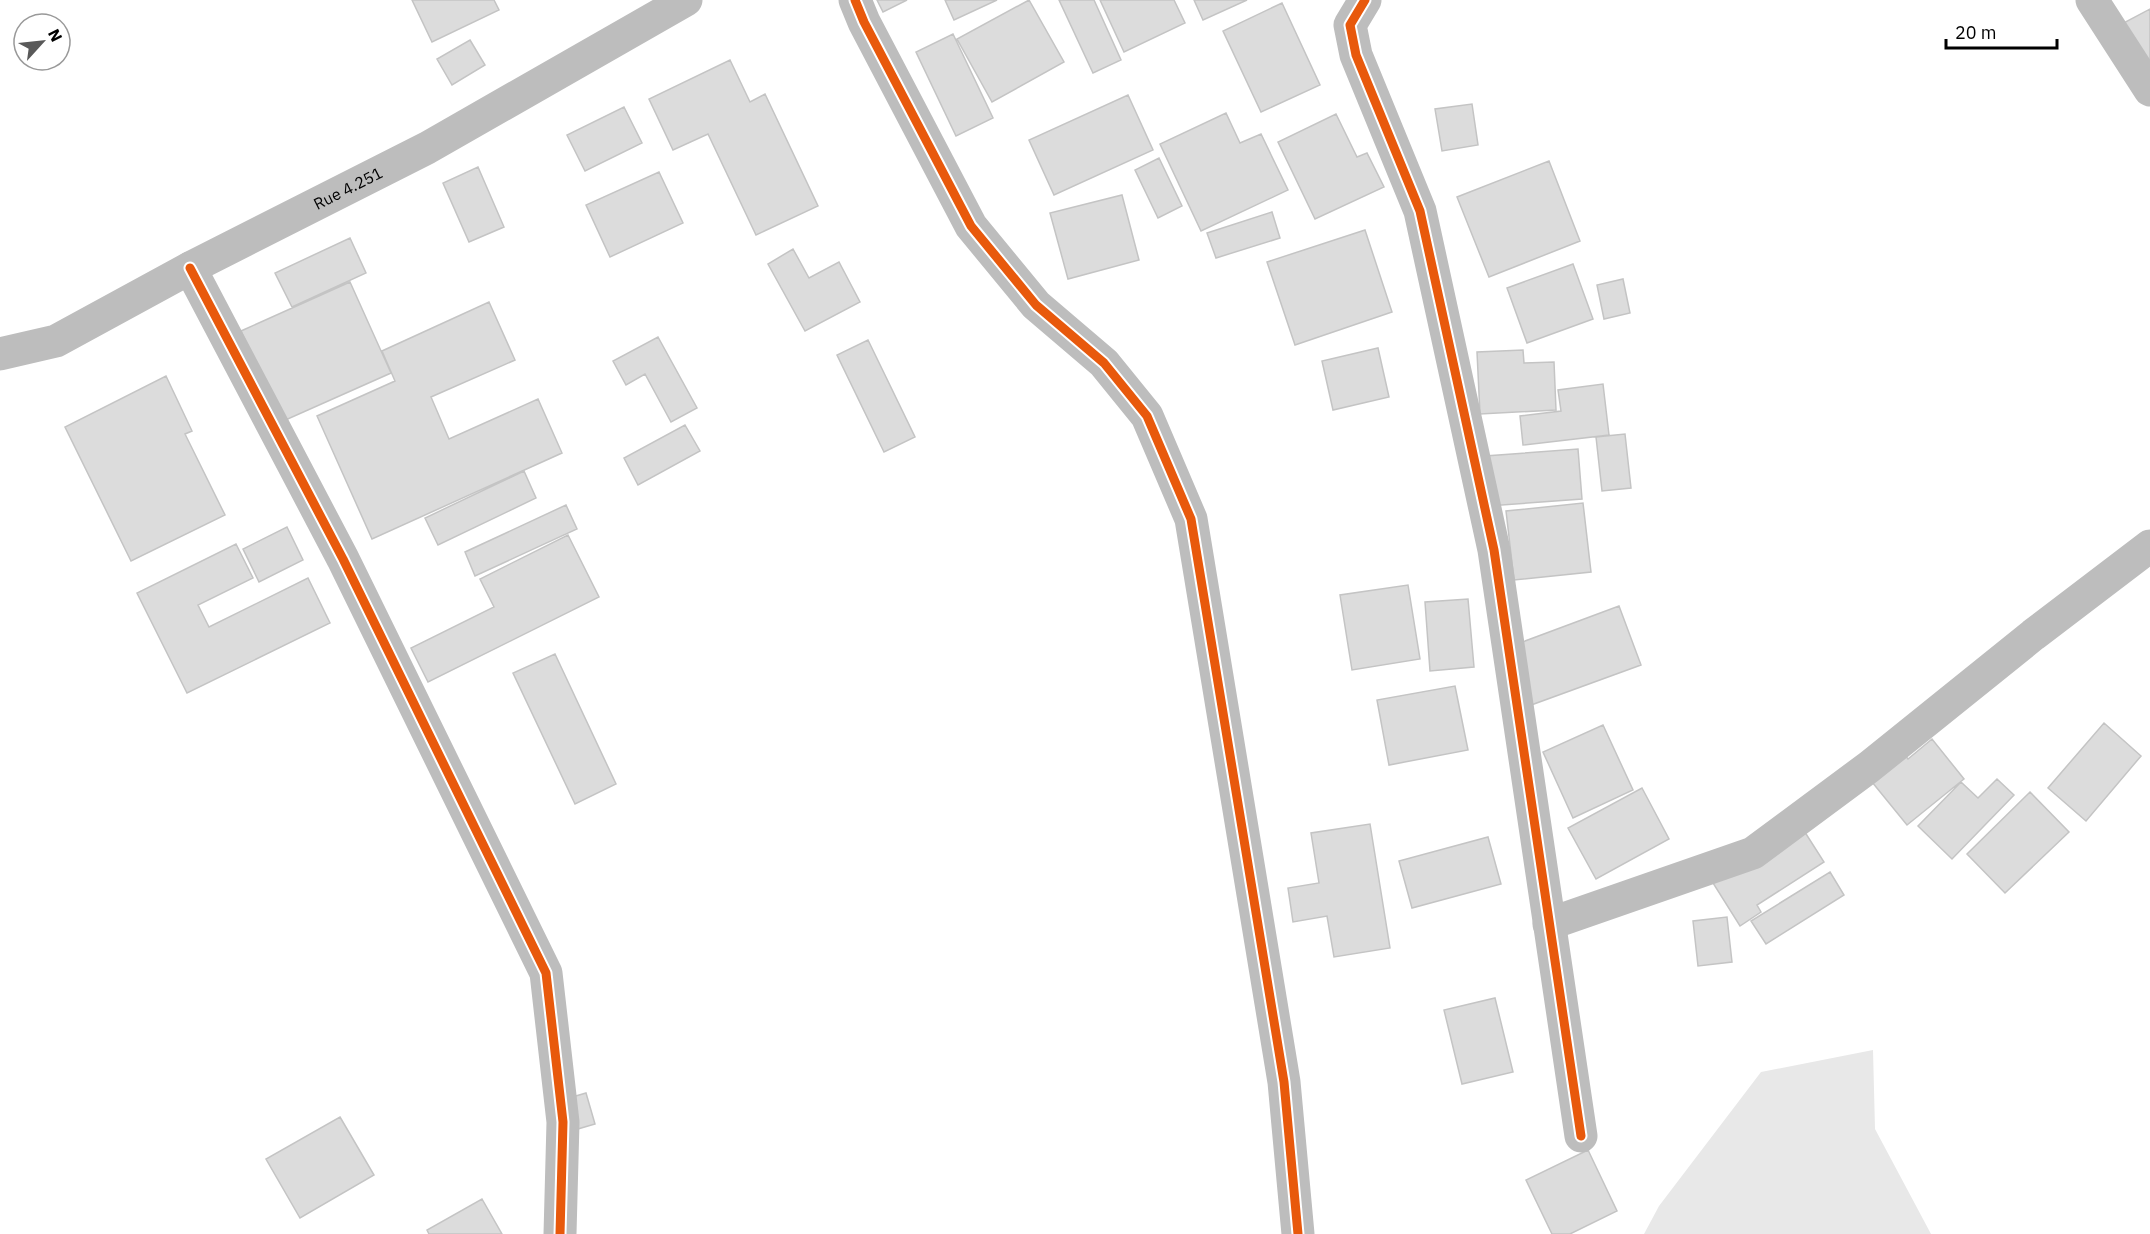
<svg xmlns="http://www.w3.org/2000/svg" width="2150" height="1234" font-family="'IBM Plex Sans',sans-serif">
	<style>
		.green { fill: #e8e8e8 }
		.building { fill: #dcdcdc; stroke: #c4c4c4; stroke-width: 1.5 }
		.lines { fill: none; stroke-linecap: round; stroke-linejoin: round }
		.minor { stroke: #bdbdbd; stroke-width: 33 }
		.cycleway-casing { stroke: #fff; stroke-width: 13 }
		.cycleway { stroke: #e8590c; stroke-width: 9 }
		.labels { text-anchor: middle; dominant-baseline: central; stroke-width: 4.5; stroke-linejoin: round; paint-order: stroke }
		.street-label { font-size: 16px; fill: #000; stroke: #fff }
	</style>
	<rect width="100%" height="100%" fill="#fff"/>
	<path class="green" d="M 1873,1050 L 1875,1129 L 1931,1234 L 1644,1234 L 1659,1206 L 1761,1072 Z"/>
	<path class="building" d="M 412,0 L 494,0 L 499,10 L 432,42 Z
		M 877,0 L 907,0 L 883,12 Z
		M 945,0 L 997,0 L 954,20 Z
		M 1029,0 L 1064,62 L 992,102 L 957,39 Z
		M 1059,0 L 1094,0 L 1121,60 L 1093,73 Z
		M 1100,0 L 1174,0 L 1185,23 L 1124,52 Z
		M 1194,0 L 1247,0 L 1203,20 Z
		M 1282,3 L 1320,85 L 1261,112 L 1223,31 Z
		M 2150,9 L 2150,84 L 2116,27 Z
		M 953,34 L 993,118 L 956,136 L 916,52 Z
		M 470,40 L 485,65 L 452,85 L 437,59 Z
		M 730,60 L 750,102 L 765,94 L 818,206 L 756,235 L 708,134 L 673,150 L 649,99 Z
		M 1128,95 L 1153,150 L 1054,195 L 1029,140 Z
		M 1472,104 L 1478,145 L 1442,151 L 1435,109 Z
		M 624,107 L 642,143 L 585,171 L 567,135 Z
		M 1226,113 L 1240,143 L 1261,134 L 1288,190 L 1201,231 L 1160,144 Z
		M 1336,114 L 1357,157 L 1367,153 L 1384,187 L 1315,219 L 1278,142 Z
		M 1159,158 L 1182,206 L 1158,218 L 1135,170 Z
		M 1549,161 L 1580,241 L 1489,277 L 1457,197 Z
		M 478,167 L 504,227 L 469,242 L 443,183 Z
		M 659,172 L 683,223 L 610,257 L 586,205 Z
		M 1122,195 L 1139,260 L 1068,279 L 1050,213 Z
		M 1272,212 L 1280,238 L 1216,258 L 1207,233 Z
		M 1365,230 L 1392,312 L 1295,345 L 1267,262 Z
		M 350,238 L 366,273 L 292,307 L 275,273 Z
		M 793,249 L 809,278 L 839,262 L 860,302 L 805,331 L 768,264 Z
		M 1573,264 L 1593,319 L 1527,343 L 1507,288 Z
		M 1623,279 L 1630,313 L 1604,319 L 1597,285 Z
		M 350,282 L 391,373 L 281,422 L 241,331 Z
		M 489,302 L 515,360 L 431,397 L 449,439 L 538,399 L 562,453 L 372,539 L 317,416 L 395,381 L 382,351 Z
		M 658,337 L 697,408 L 671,422 L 645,374 L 626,385 L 613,361 Z
		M 868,340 L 915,437 L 884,452 L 837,355 Z
		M 1378,348 L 1389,397 L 1333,410 L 1322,361 Z
		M 1523,350 L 1524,363 L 1554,362 L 1556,410 L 1480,414 L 1477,352 Z
		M 166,376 L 192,431 L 185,434 L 225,515 L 131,561 L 65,427 Z
		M 1603,384 L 1609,435 L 1523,445 L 1520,416 L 1561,411 L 1558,390 Z
		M 685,425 L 700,451 L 638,485 L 624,458 Z
		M 1625,434 L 1631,488 L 1602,491 L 1596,437 Z
		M 1578,449 L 1582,499 L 1488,506 L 1485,456 Z
		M 524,471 L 536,498 L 438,545 L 425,518 Z
		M 1583,503 L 1591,572 L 1514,580 L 1506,511 Z
		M 566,505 L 577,529 L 475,576 L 465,552 Z
		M 287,527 L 303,560 L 259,582 L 243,549 Z
		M 568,535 L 599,597 L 428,682 L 411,648 L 494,607 L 480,579 Z
		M 236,544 L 253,578 L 198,605 L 209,627 L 308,578 L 330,623 L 187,693 L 137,593 Z
		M 1408,585 L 1420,659 L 1352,670 L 1340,595 Z
		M 1468,599 L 1474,667 L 1430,671 L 1425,602 Z
		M 1619,606 L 1641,665 L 1523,708 L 1501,650 Z
		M 555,654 L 616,784 L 575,804 L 513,673 Z
		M 1455,686 L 1468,750 L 1389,765 L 1377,700 Z
		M 2104,723 L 2141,756 L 2086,821 L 2048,788 Z
		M 1603,725 L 1633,790 L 1573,818 L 1543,752 Z
		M 1892,739 L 1908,759 L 1932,739 L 1964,779 L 1907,825 L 1859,766 Z
		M 1997,779 L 2014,795 L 1952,859 L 1918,826 L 1961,782 L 1978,798 Z
		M 1642,788 L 1669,839 L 1596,879 L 1568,828 Z
		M 2030,792 L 2069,832 L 2005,893 L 1967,854 Z
		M 1370,824 L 1390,948 L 1334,957 L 1327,916 L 1293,922 L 1288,888 L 1319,883 L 1311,833 Z
		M 1801,826 L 1824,862 L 1757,905 L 1761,912 L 1740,926 L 1713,883 Z
		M 1488,837 L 1501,884 L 1412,908 L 1399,861 Z
		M 1830,872 L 1844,895 L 1766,944 L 1751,921 Z
		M 1727,917 L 1732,962 L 1698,966 L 1693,921 Z
		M 1495,998 L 1513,1072 L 1462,1084 L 1444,1010 Z
		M 586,1093 L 595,1124 L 571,1131 L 562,1100 Z
		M 340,1117 L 374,1175 L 300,1218 L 266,1159 Z
		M 1588,1150 L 1617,1211 L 1570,1234 L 1552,1234 L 1526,1180 Z
		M 482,1199 L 502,1234 L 429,1234 L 427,1230 Z"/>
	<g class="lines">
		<g class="minor">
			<path d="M 855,0 L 864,22 L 971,226 L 1036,305 L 1104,363 L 1147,416 L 1191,519 L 1284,1082 L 1298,1234"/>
			<path d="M 1365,0 L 1350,25 L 1356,55 L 1420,211 L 1494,550 L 1581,1136"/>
			<path d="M 2092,0 L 2150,90"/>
			<path d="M 190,268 L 343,559 L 546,973 L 563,1122 L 560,1234"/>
			<path id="s1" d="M 0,354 L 56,341 L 190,268 L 427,148 L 686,0"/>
			<path d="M 1549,924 L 1753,853 L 1869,767 L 2033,635 L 2150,546"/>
		</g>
		<g class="cycleway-casing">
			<path id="cycleway" d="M 855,0 L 864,22 L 971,226 L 1036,305 L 1104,363 L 1147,416 L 1191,519 L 1284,1082 L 1298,1234
				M 1365,0 L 1350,25 L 1356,55 L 1420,211 L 1494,550 L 1581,1136
				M 190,268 L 343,559 L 546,973 L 563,1122 L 560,1234"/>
		</g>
		<use href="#cycleway" class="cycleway"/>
	</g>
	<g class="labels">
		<g class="street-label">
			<text stroke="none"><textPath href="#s1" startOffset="387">Rue 4.251</textPath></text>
		</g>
	</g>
	<g transform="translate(42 42) rotate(63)"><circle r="28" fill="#ffffff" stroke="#999999" stroke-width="1.5"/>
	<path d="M0-4.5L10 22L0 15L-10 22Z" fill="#595959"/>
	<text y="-9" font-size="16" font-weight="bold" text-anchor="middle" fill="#000000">N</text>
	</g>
	<path d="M1946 39v9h111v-9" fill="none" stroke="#000000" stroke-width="3"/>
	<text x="1955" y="39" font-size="18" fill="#000000" stroke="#ffffff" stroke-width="4.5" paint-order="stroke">20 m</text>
</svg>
